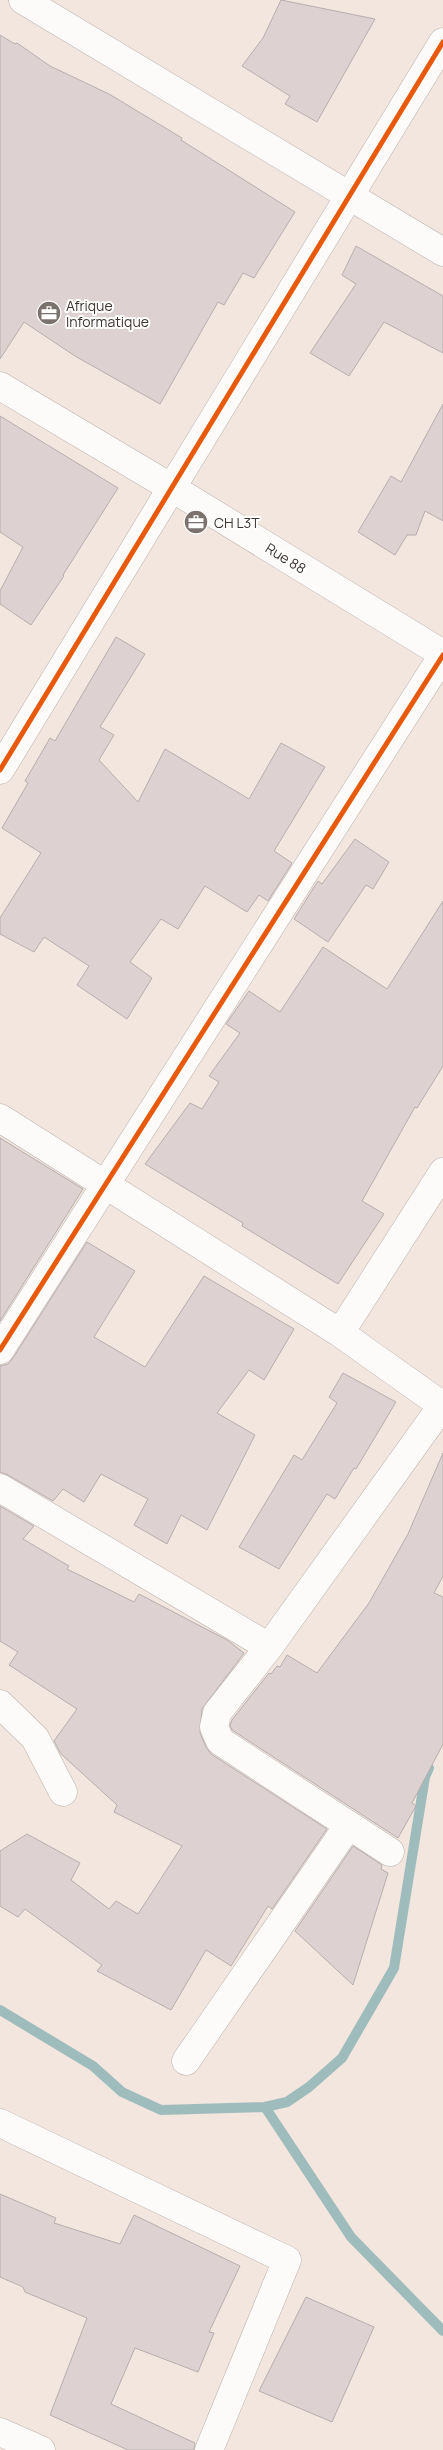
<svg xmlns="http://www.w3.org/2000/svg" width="443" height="2450" font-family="Manrope,sans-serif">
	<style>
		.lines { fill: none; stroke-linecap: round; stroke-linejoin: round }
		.stream { stroke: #9fbcbd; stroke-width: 10 }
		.building { fill: #ddd1d1; stroke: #b8aeae }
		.minor-casing { stroke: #bcb2ac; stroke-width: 29 }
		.secondary-casing { stroke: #bcb2ac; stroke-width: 29 }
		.minor { stroke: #fdfbfa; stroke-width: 28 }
		.secondary { stroke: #fdfbfa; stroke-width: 28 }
		.cycleway-casing { stroke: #fff; stroke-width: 8 }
		.cycleway { stroke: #e8590c; stroke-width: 5 }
		.labels { text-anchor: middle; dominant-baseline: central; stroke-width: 4; stroke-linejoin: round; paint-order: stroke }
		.poi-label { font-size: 14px; fill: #3d342f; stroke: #fff; text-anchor: start }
		.street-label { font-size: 14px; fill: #3d342f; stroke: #fff }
	</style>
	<rect width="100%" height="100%" fill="#f2e6df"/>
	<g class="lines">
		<path class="stream" d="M 0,2010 L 93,2066 L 122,2092 L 161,2110 L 265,2107 L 287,2102 L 309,2087 L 342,2058 L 394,1968 L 425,1777 L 429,1768
			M 265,2107 L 351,2237 L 443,2331"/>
	</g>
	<path class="building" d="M 281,0 L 375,19 L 317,122 L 285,104 L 290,96 L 242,66 L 263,38 Z
		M 0,35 L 15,44 L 17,43 L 50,66 L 109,94 L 182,138 L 181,140 L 295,212 L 254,278 L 243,273 L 224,305 L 218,302 L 160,404 L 75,356 L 24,322 L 0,359 Z
		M 356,246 L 443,296 L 443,353 L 384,322 L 349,376 L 310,353 L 356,284 L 342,275 Z
		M 443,404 L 443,521 L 425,511 L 416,535 L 407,535 L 395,555 L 358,532 L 391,476 L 401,482 Z
		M 0,416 L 118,488 L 63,575 L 64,576 L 31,625 L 0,604 L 0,591 L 23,547 L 0,532 Z
		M 116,637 L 145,654 L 100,727 L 114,735 L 99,760 L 138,802 L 165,749 L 249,799 L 281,743 L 325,767 L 274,851 L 292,863 L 268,901 L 259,895 L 247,912 L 205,886 L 178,929 L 161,919 L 130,962 L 152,978 L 127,1019 L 77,985 L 89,966 L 44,937 L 34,952 L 0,934 L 0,918 L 41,853 L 2,828 L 28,783 L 25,781 L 50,738 L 55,741 Z
		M 355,839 L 389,862 L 373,889 L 366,885 L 328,942 L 294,919 L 318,881 L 322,884 Z
		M 443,901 L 443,1066 L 417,1108 L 415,1107 L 362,1201 L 384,1214 L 338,1284 L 242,1226 L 243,1223 L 145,1164 L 190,1103 L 202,1109 L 219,1082 L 209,1076 L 240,1033 L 226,1024 L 249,991 L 280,1012 L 323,947 L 387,989 Z
		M 0,1138 L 83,1189 L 0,1321 Z
		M 87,1242 L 135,1271 L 94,1337 L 145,1367 L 204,1276 L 294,1329 L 264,1380 L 249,1370 L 217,1413 L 255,1435 L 207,1530 L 181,1515 L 167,1544 L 134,1525 L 148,1499 L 101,1474 L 84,1502 L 63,1489 L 53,1501 L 8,1475 L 0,1472 L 0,1366 L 8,1364 L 13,1358 Z
		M 343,1373 L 396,1402 L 356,1469 L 354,1468 L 335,1499 L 327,1494 L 279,1569 L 239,1547 L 294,1455 L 302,1460 L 337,1403 L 329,1397 Z
		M 443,1453 L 443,1576 L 434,1593 L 443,1597 L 443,1744 L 412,1803 L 416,1806 L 398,1838 L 232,1730 L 230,1725 L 232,1720 L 269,1673 L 271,1674 L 277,1666 L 280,1667 L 287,1655 L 317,1673 L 369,1603 L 408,1534 Z
		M 0,1506 L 34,1526 L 23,1539 L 69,1566 L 67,1569 L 134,1602 L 139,1594 L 227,1640 L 244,1653 L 202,1709 L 200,1733 L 206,1747 L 211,1754 L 327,1829 L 272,1909 L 268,1906 L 231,1966 L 206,1950 L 171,2010 L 97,1971 L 102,1965 L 25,1909 L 18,1917 L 0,1906 L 0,1851 L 27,1834 L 80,1863 L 71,1880 L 109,1909 L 116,1901 L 138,1914 L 182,1846 L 114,1812 L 117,1805 L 61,1754 L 54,1741 L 77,1709 L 9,1665 L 18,1652 L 0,1641 Z
		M 353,1846 L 382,1865 L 381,1869 L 388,1873 L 353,1985 L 295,1931 Z
		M 0,2194 L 56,2218 L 54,2223 L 120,2244 L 134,2215 L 240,2266 L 209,2332 L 214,2333 L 198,2372 L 135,2348 L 111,2404 L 195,2443 L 194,2450 L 128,2450 L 50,2415 L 87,2318 L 25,2292 L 23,2287 L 0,2277 Z
		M 306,2297 L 374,2327 L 332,2422 L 259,2391 Z"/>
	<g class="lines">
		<g class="minor-casing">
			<path id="minor" d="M 23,0 L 443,252
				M 0,770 L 443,42
				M 0,1118 L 340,1333 L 443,1406
				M 340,1333 L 443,1172
				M 0,1350 L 443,655
				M 0,1488 L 269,1647
				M 0,1704 L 35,1738 L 63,1792
				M 390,1852 L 220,1741 L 214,1727 L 217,1713 L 269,1647 L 442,1406
				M 186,2061 L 348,1826
				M 0,2123 L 287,2260 L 209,2450
				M 0,2432 L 41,2450"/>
		</g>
		<g class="secondary-casing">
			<path id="secondary" d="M 0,386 L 172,488 L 443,654"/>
		</g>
		<use href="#minor" class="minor"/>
		<use href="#secondary" class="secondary"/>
		<g class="cycleway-casing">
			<path id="cycleway" d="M 0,770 L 443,42
				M 0,1350 L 443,655"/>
		</g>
		<use href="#cycleway" class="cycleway"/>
	</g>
	<defs>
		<g id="office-disc" transform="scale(1.25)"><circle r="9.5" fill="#7c726d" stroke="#fff"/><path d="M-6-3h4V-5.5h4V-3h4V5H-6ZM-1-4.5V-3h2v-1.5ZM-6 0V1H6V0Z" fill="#fff"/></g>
	</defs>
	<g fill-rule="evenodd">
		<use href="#office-disc" x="49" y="313"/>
		<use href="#office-disc" x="196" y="522"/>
	</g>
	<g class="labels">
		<g class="poi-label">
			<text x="66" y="305">Afrique<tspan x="66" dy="16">Informatique</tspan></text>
			<text x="214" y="522">CH L3T</text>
		</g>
		<g class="street-label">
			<text transform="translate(286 558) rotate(32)">Rue 88</text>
		</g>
	</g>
</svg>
